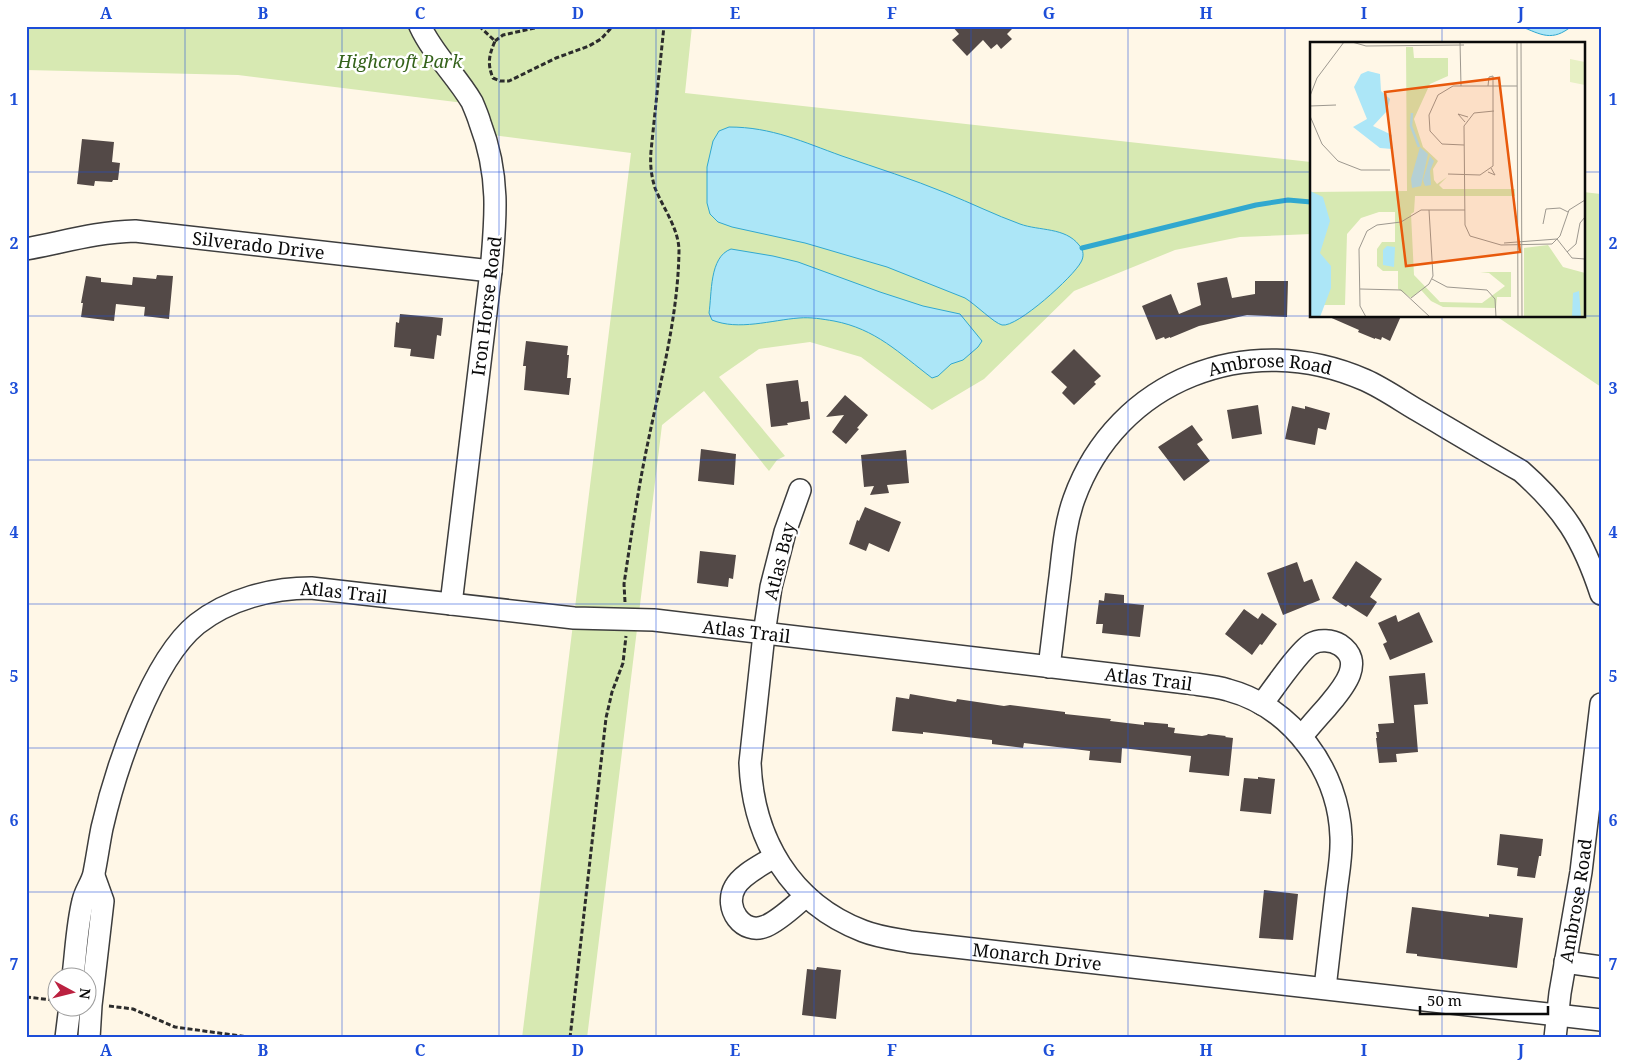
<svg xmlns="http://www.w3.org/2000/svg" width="1627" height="1064" font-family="'Noto Serif',serif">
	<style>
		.green { fill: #d7e9b2 }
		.water { fill: #ace6f7; stroke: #31a8cf }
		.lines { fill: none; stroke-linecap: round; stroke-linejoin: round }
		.stream { stroke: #31a8cf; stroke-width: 5 }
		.building { fill: #534947 }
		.minor-casing { stroke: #3d3d3d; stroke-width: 24 }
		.path { stroke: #2c2c2c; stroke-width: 3; stroke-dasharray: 5 2.5; stroke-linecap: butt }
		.minor { stroke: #fff; stroke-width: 21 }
		.grid { fill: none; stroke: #1d4ed8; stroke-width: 1; stroke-opacity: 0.55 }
		.labels { text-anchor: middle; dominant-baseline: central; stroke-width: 5; stroke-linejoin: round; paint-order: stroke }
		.park-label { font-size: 18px; font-style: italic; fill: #34621b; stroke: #fff }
		.street-label { font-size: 18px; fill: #0a0a0a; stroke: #fff }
		.inset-river { fill: none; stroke: #ace6f7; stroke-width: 2.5 }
		.inset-road { fill: none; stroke: #9d988f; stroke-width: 1 }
		.view { fill: #e8590c; fill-opacity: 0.15; stroke: #e8590c; stroke-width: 2.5 }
		.inset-edge { fill: none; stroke: #0a0a0a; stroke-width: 2.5 }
		.neatline { fill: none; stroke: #1d4ed8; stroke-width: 2 }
		.grid-label { font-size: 16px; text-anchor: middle; font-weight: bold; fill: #1d4ed8 }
	</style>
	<rect width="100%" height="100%" fill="#fff7e7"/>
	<path class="green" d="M 26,26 L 692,26 L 685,93 L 1311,162 L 1311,234 L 1240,237 L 1175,250 L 1074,291 L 984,379 L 932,410 L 861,357 L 810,342 L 759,349 L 719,377 L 785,456 L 777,460 L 769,471 L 704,391 L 662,425 L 587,1038 L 522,1038 L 631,153 L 484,134 L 472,104 L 238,75 L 26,70 Z
		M 1583,192 L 1601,194 L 1601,387 L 1496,316 L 1583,316 Z"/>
	<path class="water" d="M 1520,26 L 1572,26 C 1552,42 1542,35 1520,26 Z
		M 729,127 C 772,127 803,142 842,156 C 877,168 912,179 946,193 C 971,203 995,215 1020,224 C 1039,231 1065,227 1079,245 C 1084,250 1084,257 1081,262 C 1074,276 1017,328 1002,325 C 994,323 975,304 965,298 L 887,267 L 805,243 L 732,227 L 718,222 L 710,214 L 707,203 L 707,167 L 713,141 L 719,131 Z
		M 731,249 L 773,256 L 798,262 L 880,292 L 923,306 L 960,314 L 982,341 L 978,347 L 963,360 L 951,364 L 938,376 L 932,378 C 899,353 876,329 834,321 C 822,319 811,317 799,318 C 772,320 738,331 712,320 L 709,313 C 712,294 709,257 731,249 Z"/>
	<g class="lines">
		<path class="stream" d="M 1082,248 L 1256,205 L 1288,200 L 1311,202"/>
	</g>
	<path class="building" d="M 952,26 L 1015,26 L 1007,34 L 1012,39 L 1001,49 L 997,44 L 991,49 L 983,40 L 967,56 L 952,40 L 959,34 Z
		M 82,139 L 114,142 L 112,162 L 120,163 L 118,180 L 113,180 L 112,182 L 95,181 L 94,186 L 77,184 Z
		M 157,275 L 173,276 L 169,319 L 144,316 L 145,307 L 116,304 L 114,321 L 81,317 L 83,303 L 81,303 L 86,276 L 101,278 L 101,282 L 132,285 L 133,277 L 156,279 Z
		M 1227,277 L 1232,298 L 1255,294 L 1255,281 L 1288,281 L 1287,317 L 1247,315 L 1199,326 L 1170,338 L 1170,337 L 1165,339 L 1164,337 L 1156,340 L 1142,306 L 1171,294 L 1179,314 L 1201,305 L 1197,283 Z
		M 400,314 L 443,318 L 441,336 L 437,335 L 434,359 L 410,356 L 411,349 L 394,347 L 396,322 L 399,323 Z
		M 1327,316 L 1401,316 L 1390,341 L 1382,337 L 1381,340 L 1375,338 L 1375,339 L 1358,332 L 1359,330 Z
		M 526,341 L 568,346 L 567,355 L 569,355 L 567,378 L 571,378 L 569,395 L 524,390 L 526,366 L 523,366 Z
		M 1074,349 L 1101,376 L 1094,382 L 1096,384 L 1074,405 L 1062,393 L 1067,387 L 1051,372 Z
		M 798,380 L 801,402 L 808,401 L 810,419 L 787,423 L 788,425 L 771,427 L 766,384 Z
		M 845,395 L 868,415 L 857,428 L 859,429 L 846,444 L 832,432 L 844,415 L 826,417 Z
		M 1258,405 L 1262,434 L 1232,439 L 1227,410 Z
		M 1292,406 L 1305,409 L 1305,406 L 1330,413 L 1326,430 L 1318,428 L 1315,445 L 1285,439 Z
		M 1192,425 L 1203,440 L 1197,444 L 1210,461 L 1184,481 L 1158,447 Z
		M 701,449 L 736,454 L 734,485 L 698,481 Z
		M 906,450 L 909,483 L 887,485 L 889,493 L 870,495 L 874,486 L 864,487 L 861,455 Z
		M 865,507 L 901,522 L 889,552 L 869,543 L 866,551 L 849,544 L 857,520 L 859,521 Z
		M 700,551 L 736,555 L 733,579 L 729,578 L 728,587 L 697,583 Z
		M 1356,561 L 1382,579 L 1370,597 L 1377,602 L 1367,617 L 1348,605 L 1346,607 L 1332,598 Z
		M 1297,562 L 1304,582 L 1312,579 L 1320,600 L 1283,615 L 1267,573 Z
		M 1105,593 L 1124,595 L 1124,603 L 1144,605 L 1140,637 L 1102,633 L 1103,624 L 1096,624 L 1099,600 L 1104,601 Z
		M 1244,609 L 1258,619 L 1262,613 L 1277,624 L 1262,645 L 1260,644 L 1252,655 L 1225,634 Z
		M 1419,612 L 1433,642 L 1390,660 L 1383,644 L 1387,642 L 1378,623 L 1396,615 L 1398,622 Z
		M 1425,673 L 1428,704 L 1414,705 L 1418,752 L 1396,754 L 1397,762 L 1379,763 L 1376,738 L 1377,738 L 1376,732 L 1379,732 L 1378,724 L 1394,723 L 1389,676 Z
		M 910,694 L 956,702 L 957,699 L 1004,706 L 1010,705 L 1065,712 L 1065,714 L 1111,719 L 1110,721 L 1144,725 L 1144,722 L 1168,724 L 1168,727 L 1175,728 L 1174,733 L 1202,736 L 1207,735 L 1208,734 L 1226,736 L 1225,737 L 1233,738 L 1229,776 L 1189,772 L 1191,756 L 1122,748 L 1121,763 L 1089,760 L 1090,751 L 1024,743 L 1023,748 L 992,744 L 992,740 L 923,732 L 923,734 L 892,731 L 896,697 L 909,699 Z
		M 1258,777 L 1275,779 L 1271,814 L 1240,811 L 1244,778 L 1258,779 Z
		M 1500,834 L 1543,839 L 1541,856 L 1539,856 L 1535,878 L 1517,876 L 1518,868 L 1497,865 Z
		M 1264,890 L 1298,894 L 1293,940 L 1259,938 Z
		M 1412,907 L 1489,917 L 1489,914 L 1523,918 L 1517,968 L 1417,956 L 1417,954 L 1406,953 Z
		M 817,967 L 841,970 L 836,1019 L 802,1015 L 807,969 L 816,970 Z"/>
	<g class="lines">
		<g class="minor-casing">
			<g id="minor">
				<path d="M 420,26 C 433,54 456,75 472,102 C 475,109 478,116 480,123 C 500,175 496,218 491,271 L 451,604"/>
				<path id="s1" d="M 26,249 C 64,242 96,232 135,231 L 491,271"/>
				<path id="s2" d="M 800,490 L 785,532 L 771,587 L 764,634 L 750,763 C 753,838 790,903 863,931 C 878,937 895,939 911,942 L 1601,1020"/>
				<path id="s3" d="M 1049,667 C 1053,637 1056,607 1060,577 C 1063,551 1065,524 1074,499 C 1117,379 1249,329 1365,380 C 1383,388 1400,400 1417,410 C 1451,430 1486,451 1521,471 C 1564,509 1583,539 1601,594"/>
				<path d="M 1262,704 C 1272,691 1299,651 1311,644 C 1319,639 1332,640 1340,645 C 1367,663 1340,691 1327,707 C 1318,717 1310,726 1302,736"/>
				<path d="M 774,857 C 762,865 742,874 735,887 C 723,908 743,936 766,926 C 780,920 794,906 806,896"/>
				<path d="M 1565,962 L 1601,967"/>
				<path id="s4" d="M 73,976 C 76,952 77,925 83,901 C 85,891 92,883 94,873 C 97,858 99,843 102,828 C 115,771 151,661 197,624 C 229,599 272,588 311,588 L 574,618 L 654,620 L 1187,683 C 1200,685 1215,686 1228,690 C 1292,707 1339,771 1341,837 C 1342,856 1338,875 1336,893 C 1332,925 1329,956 1325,988"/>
				<path d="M 66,1038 L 70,1006"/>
				<path d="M 89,1038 L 91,1005 L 103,901 L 94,876"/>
				<path id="s5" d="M 1555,1038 L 1560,993 L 1581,872 L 1601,704"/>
			</g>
		</g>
		<path class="path" d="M 479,26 L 495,41 C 489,55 487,64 493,78 L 500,81 L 509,81 L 556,58 L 589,46 L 601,39 L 613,26
			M 495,41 L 503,35 L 544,26
			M 625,602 L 624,584 C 631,537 638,489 648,442 C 661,379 678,316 679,251 C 679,229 663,208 655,188 C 651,175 650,164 651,151 L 664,26
			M 26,997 L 53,1000
			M 109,1006 L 133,1009 L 175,1027 L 256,1038
			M 570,1038 L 606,718 L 612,692 L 623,663 L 626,636"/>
		<use href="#minor" class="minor"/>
	</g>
	<path class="grid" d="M 185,26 L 185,1038M 342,26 L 342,1038M 499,26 L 499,1038M 656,26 L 656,1038M 814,26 L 814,1038M 971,26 L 971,1038M 1128,26 L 1128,1038M 1285,26 L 1285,1038M 1442,26 L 1442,44M 26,172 L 1311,172M 1583,172 L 1601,172M 26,316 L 1311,316M 1442,316 L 1442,1038M 1583,316 L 1601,316M 26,460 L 1601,460M 26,604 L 1601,604M 26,748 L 1601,748M 26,892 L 1601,892"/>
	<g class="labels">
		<g class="park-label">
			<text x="400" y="61">Highcroft Park</text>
		</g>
		<g class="street-label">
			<text stroke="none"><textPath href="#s1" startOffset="235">Silverado Drive</textPath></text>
			<text transform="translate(486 306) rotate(-83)">Iron Horse Road</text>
			<text stroke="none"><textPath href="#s3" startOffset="426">Ambrose Road</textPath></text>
			<text transform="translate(779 561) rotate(-76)">Atlas Bay</text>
			<text stroke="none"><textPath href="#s4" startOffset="534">Atlas Trail</textPath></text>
			<text stroke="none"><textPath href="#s4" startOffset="939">Atlas Trail</textPath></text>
			<text stroke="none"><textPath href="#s4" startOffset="1344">Atlas Trail</textPath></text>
			<text stroke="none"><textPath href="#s5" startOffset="139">Ambrose Road</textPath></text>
			<text stroke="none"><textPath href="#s2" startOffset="670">Monarch Drive</textPath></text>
		</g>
	</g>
	<g transform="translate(1310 42)">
		<rect width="275" height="275" fill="#fff7e7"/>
		<path d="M 96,5 L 103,5 L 104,16 L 138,16 L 138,34 L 120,42 L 104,77 L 113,105 L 128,119 L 123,127 L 124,138 L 127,142 L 137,135 L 129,143 L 133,147 L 205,147 L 205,154 L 105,154 L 104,170 L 101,172 L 104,233 L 130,260 L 172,261 L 195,244 L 179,231 L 170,230 L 201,230 L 201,255 L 187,255 L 186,266 L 133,265 L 121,259 L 111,248 L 101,256 L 88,247 L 88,229 L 73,229 L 67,224 L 67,207 L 72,200 L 85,200 L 85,170 L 69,170 L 51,176 L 37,192 L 35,263 L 0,263 L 0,150 L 97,149 ZM 238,203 L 253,225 L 275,231 L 275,275 L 214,275 L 214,206 Z" fill="#d7e9b2"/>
		<path d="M 260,17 L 275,20 L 275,43 L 260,40 Z" fill="#e7f0c4"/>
		<path d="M 58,29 L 70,32 L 71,49 L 80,57 L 77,69 L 63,84 L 82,93 L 82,107 L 70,106 L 43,85 L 57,77 L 44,45 L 51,32 ZM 110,105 L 118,112 L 111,144 L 102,146 L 101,137 ZM 120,114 L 124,119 L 120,129 L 121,143 L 115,144 L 113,138 ZM 0,149 L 13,155 L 20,179 L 10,211 L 21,224 L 21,246 L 10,275 L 0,275 ZM 77,204 L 85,205 L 84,225 L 73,223 L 73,208 ZM 269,249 L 271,275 L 262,275 L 263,251 Z" fill="#ace6f7"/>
		<path class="inset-river" d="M 102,71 L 101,84 L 109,105"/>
		<path class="inset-road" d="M 42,0 L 56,4 L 154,3M 150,0 L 151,44M 207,0 L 208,275M 211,0 L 212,275M 0,54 L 7,36 L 34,0M 0,64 L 26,63M 184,69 L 164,71 L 154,84 L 155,183 L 160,194 L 191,203 L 242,202 L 250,194 L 259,168 L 275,158M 0,74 L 12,102 L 28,119 L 51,128 L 80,128M 155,80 L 148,72 L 158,75M 154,103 L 132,102 L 120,89 L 119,73 L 128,53 L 143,44 L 207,44M 178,130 L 185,133 L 181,126M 138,132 L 170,133 L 183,124 L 183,34 L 179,35 L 178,44M 233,182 L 236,167 L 250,166 L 258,170M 247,197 L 262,216 L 275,217M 194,201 L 247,197M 257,210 L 266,202 L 270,181 L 275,175M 122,237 L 137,245 L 177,248 L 185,257 L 186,275M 50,247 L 91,248 L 120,275M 101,256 L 119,242 L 123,234 L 119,168M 56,275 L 50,264 L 49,207 L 57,189 L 67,183 L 91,180 L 111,168 L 155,168"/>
		<path class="view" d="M 189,36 L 210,210 L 96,224 L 75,50 Z"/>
		<rect width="275" height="275" class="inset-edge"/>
	</g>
	<rect width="1627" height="1064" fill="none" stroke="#ffffff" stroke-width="55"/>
	<g transform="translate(72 992) rotate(97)"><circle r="24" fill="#ffffff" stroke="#9d9d9d"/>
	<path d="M0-4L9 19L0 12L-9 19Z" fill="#bb2140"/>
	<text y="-8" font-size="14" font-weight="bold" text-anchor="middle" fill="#0a0a0a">N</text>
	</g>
	<path d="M1420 1006v8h128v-8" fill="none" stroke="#0a0a0a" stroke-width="2.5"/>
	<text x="1427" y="1006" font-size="15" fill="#0a0a0a" stroke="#ffffff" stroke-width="4" paint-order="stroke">50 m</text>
	<rect x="28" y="28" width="1572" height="1008" class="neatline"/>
	<g class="grid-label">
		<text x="106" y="19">A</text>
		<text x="263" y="19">B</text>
		<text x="420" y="19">C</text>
		<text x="578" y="19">D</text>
		<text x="735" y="19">E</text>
		<text x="892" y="19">F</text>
		<text x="1049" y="19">G</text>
		<text x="1206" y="19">H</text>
		<text x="1364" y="19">I</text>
		<text x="1521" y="19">J</text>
		<text x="14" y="105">1</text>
		<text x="1613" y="105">1</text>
		<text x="14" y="249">2</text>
		<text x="1613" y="249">2</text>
		<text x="14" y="394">3</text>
		<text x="1613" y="394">3</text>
		<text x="14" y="538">4</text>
		<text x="1613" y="538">4</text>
		<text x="14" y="682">5</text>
		<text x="1613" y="682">5</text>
		<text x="14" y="826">6</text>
		<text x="1613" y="826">6</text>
		<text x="14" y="970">7</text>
		<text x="1613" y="970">7</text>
		<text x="106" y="1056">A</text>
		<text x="263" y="1056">B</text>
		<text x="420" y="1056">C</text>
		<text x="578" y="1056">D</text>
		<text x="735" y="1056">E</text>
		<text x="892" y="1056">F</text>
		<text x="1049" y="1056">G</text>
		<text x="1206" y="1056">H</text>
		<text x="1364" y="1056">I</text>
		<text x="1521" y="1056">J</text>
	</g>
</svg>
